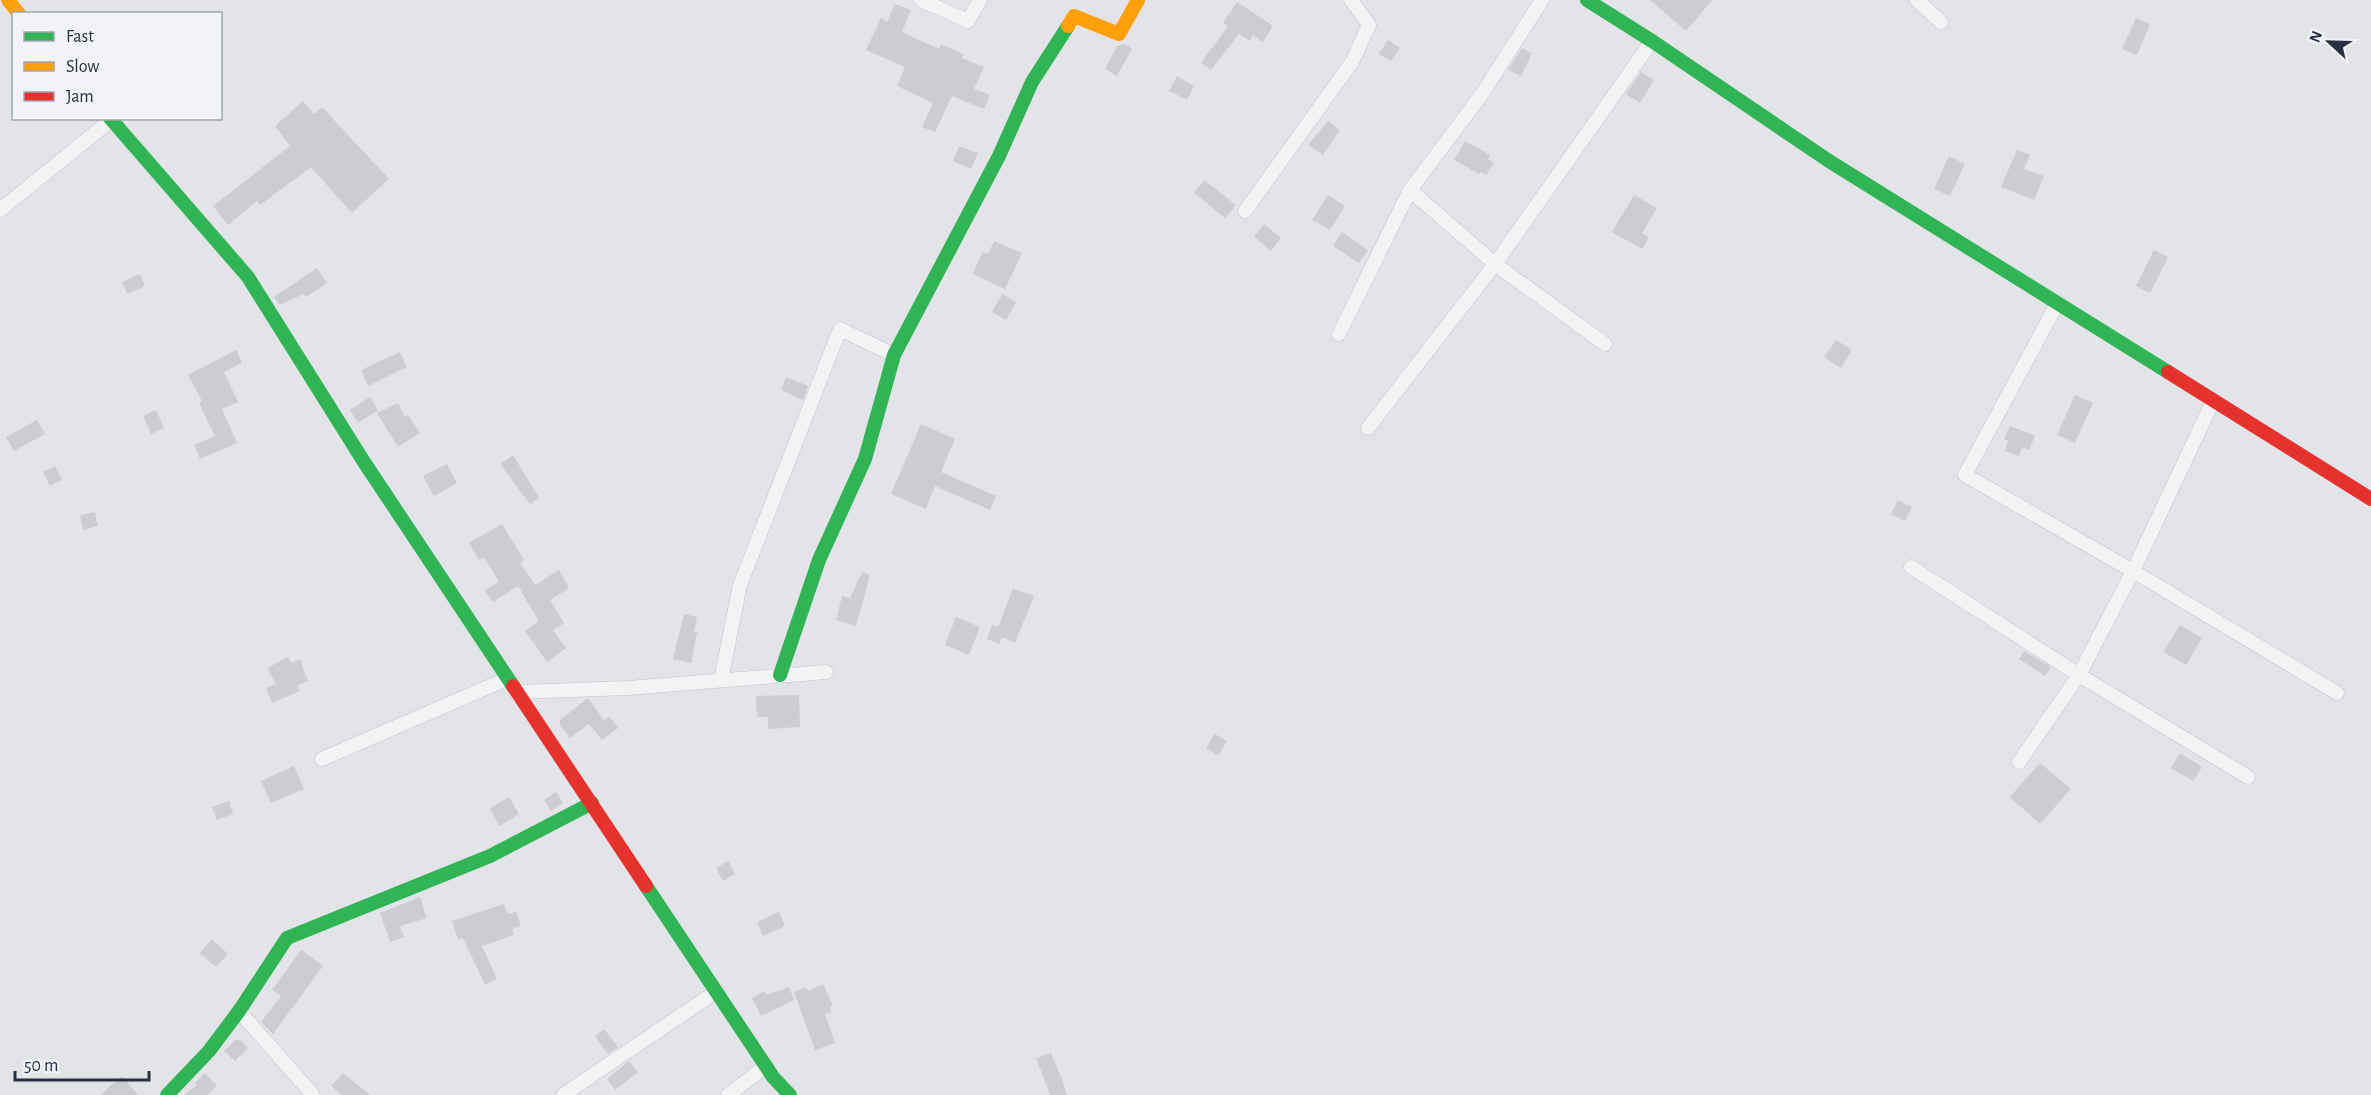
<svg xmlns="http://www.w3.org/2000/svg" width="2371" height="1095" font-family="'Alegreya Sans',sans-serif">
	<style>
		.building { fill: #cbcdd1 }
		.lines { fill: none; stroke-linecap: round; stroke-linejoin: round }
		.street-casing { stroke: #c1c2c6; stroke-width: 15 }
		.street { stroke: #f2f3f5; stroke-width: 14 }
		.fast { stroke: #30b455; stroke-width: 14 }
		.slow { stroke: #ff9f0a; stroke-width: 14 }
		.jam { stroke: #e5322d; stroke-width: 14 }
	</style>
	<rect width="100%" height="100%" fill="#e3e4e8"/>
	<path class="building" d="M 1650,0 L 1712,0 L 1686,31 Z
		M 1237,2 L 1273,26 L 1263,42 L 1253,35 L 1250,41 L 1239,34 L 1211,70 L 1201,63 L 1228,26 L 1223,23 Z
		M 895,4 L 911,10 L 902,32 L 939,49 L 941,44 L 964,54 L 962,58 L 984,67 L 974,89 L 990,95 L 984,109 L 952,96 L 935,132 L 922,127 L 933,103 L 897,86 L 905,67 L 866,50 L 881,18 L 887,22 Z
		M 2136,18 L 2150,24 L 2137,55 L 2122,49 Z
		M 1388,40 L 1400,48 L 1391,61 L 1379,54 Z
		M 1125,44 L 1132,49 L 1117,76 L 1105,69 L 1117,46 Z
		M 1522,48 L 1532,53 L 1521,76 L 1508,70 Z
		M 1641,72 L 1654,80 L 1640,103 L 1626,94 Z
		M 1177,76 L 1194,86 L 1187,100 L 1169,91 Z
		M 303,101 L 314,114 L 322,107 L 389,179 L 352,213 L 311,167 L 260,205 L 257,201 L 228,225 L 213,206 L 290,146 L 275,126 Z
		M 1328,121 L 1340,130 L 1323,155 L 1308,145 Z
		M 1465,141 L 1490,155 L 1488,159 L 1494,163 L 1486,175 L 1480,172 L 1479,174 L 1454,160 Z
		M 959,146 L 978,153 L 971,169 L 953,161 Z
		M 2017,150 L 2030,155 L 2024,169 L 2044,176 L 2034,200 L 2001,187 Z
		M 1949,156 L 1965,164 L 1950,196 L 1934,189 Z
		M 1204,180 L 1236,205 L 1225,218 L 1194,193 Z
		M 1328,195 L 1345,206 L 1330,230 L 1312,220 Z
		M 1634,195 L 1657,208 L 1642,233 L 1649,237 L 1642,249 L 1612,232 Z
		M 1264,224 L 1281,238 L 1271,251 L 1254,237 Z
		M 1342,232 L 1368,250 L 1359,263 L 1333,246 Z
		M 994,241 L 1022,253 L 1005,289 L 973,274 L 982,252 L 988,254 Z
		M 2154,250 L 2168,257 L 2150,293 L 2136,286 Z
		M 317,268 L 327,283 L 306,297 L 303,294 L 280,305 L 274,297 Z
		M 140,274 L 145,286 L 127,294 L 122,282 Z
		M 1002,294 L 1016,302 L 1006,320 L 992,312 Z
		M 1836,340 L 1852,350 L 1841,368 L 1824,357 Z
		M 236,350 L 242,363 L 224,372 L 238,402 L 222,409 L 237,443 L 200,459 L 194,445 L 215,436 L 199,403 L 202,401 L 188,375 Z
		M 400,352 L 407,367 L 368,386 L 361,370 Z
		M 786,377 L 808,386 L 803,400 L 781,390 Z
		M 2075,395 L 2093,403 L 2075,443 L 2057,435 Z
		M 370,397 L 378,410 L 358,423 L 350,410 Z
		M 398,403 L 405,417 L 408,415 L 420,433 L 398,447 L 377,413 Z
		M 156,410 L 164,428 L 151,434 L 143,416 Z
		M 37,420 L 45,434 L 14,451 L 6,437 Z
		M 921,424 L 955,439 L 941,472 L 996,496 L 990,510 L 935,486 L 926,509 L 891,494 Z
		M 2010,426 L 2035,436 L 2029,450 L 2022,447 L 2019,456 L 2005,451 L 2008,441 L 2004,439 Z
		M 513,455 L 539,498 L 530,504 L 500,464 Z
		M 447,464 L 457,483 L 434,496 L 423,476 Z
		M 55,466 L 62,480 L 50,486 L 43,472 Z
		M 1898,500 L 1912,507 L 1905,521 L 1891,514 Z
		M 95,512 L 98,526 L 83,530 L 80,515 Z
		M 502,524 L 524,560 L 520,563 L 535,585 L 559,570 L 569,588 L 550,600 L 564,623 L 553,630 L 566,648 L 547,662 L 525,631 L 539,621 L 518,586 L 493,602 L 485,590 L 499,582 L 484,557 L 479,560 L 469,543 Z
		M 862,572 L 870,575 L 856,626 L 836,620 L 842,596 L 850,598 Z
		M 1013,588 L 1034,596 L 1015,643 L 1002,637 L 999,644 L 987,639 L 992,625 L 998,627 Z
		M 684,614 L 697,617 L 694,632 L 697,632 L 691,663 L 673,659 Z
		M 956,617 L 980,627 L 969,655 L 945,645 Z
		M 2180,625 L 2202,638 L 2186,665 L 2163,652 Z
		M 2024,651 L 2051,667 L 2045,676 L 2019,659 Z
		M 288,657 L 292,663 L 300,659 L 308,681 L 298,685 L 300,691 L 272,703 L 266,688 L 276,684 L 267,668 Z
		M 799,695 L 800,727 L 768,729 L 768,717 L 757,717 L 756,696 Z
		M 588,698 L 604,720 L 609,716 L 618,728 L 602,740 L 589,724 L 570,738 L 560,725 L 560,720 Z
		M 1215,734 L 1227,741 L 1218,756 L 1206,748 Z
		M 2180,753 L 2202,767 L 2193,781 L 2171,768 Z
		M 2040,763 L 2071,789 L 2040,824 L 2010,797 Z
		M 294,766 L 304,789 L 271,803 L 261,781 Z
		M 556,792 L 563,803 L 551,811 L 544,800 Z
		M 509,797 L 519,814 L 499,826 L 490,808 Z
		M 229,801 L 233,814 L 217,820 L 212,807 Z
		M 728,861 L 735,874 L 723,881 L 716,868 Z
		M 420,897 L 427,918 L 400,926 L 404,937 L 390,942 L 380,913 Z
		M 504,904 L 508,914 L 516,912 L 521,926 L 512,929 L 514,935 L 482,946 L 497,979 L 485,985 L 463,938 L 458,940 L 452,921 Z
		M 779,912 L 785,926 L 763,936 L 757,922 Z
		M 212,939 L 228,954 L 216,967 L 200,953 Z
		M 301,950 L 323,966 L 273,1034 L 261,1022 L 281,996 L 272,990 Z
		M 823,984 L 833,1006 L 830,1007 L 831,1012 L 825,1014 L 835,1043 L 815,1050 L 794,992 L 806,987 L 808,991 Z
		M 789,987 L 794,1000 L 761,1016 L 752,998 L 765,991 L 767,995 Z
		M 604,1029 L 618,1047 L 608,1054 L 595,1036 Z
		M 235,1040 L 240,1040 L 248,1048 L 235,1061 L 224,1051 Z
		M 1051,1053 L 1062,1079 L 1067,1095 L 1050,1095 L 1036,1058 Z
		M 629,1061 L 638,1072 L 615,1090 L 607,1079 Z
		M 205,1073 L 217,1086 L 207,1095 L 184,1095 L 197,1085 L 195,1083 Z
		M 343,1073 L 370,1095 L 342,1095 L 331,1086 Z
		M 122,1076 L 138,1095 L 100,1095 Z"/>
	<g class="lines">
		<g class="street-casing">
			<path id="street" d="M 921,0 L 968,21 L 980,0
				M 1917,0 L 1941,22
				M 1410,190 L 1495,264 L 1605,344
				M 0,210 L 111,120
				M 1245,211 L 1352,62 L 1369,25 L 1351,0
				M 2057,304 L 1965,475 L 2133,571 L 2337,693
				M 1339,334 L 1410,190 L 1482,94 L 1542,0
				M 1368,428 L 1495,264 L 1652,41
				M 1911,567 L 2079,675 L 2248,777
				M 721,680 L 740,585 L 840,329 L 894,355
				M 518,692 L 628,688 L 826,672
				M 322,759 L 509,678
				M 2019,762 L 2079,675 L 2133,571 L 2213,401
				M 239,1011 L 313,1095
				M 563,1095 L 717,991
				M 728,1095 L 766,1066"/>
		</g>
		<use href="#street" class="street"/>
		<path class="fast" d="M 1587,0 L 1652,41 L 1829,161 L 2168,372
			M 110,118 L 248,277 L 364,462 L 513,686
			M 780,675 L 819,560 L 865,459 L 894,355 L 999,156 L 1032,82 L 1068,26
			M 646,886 L 773,1077 L 790,1095
			M 167,1095 L 209,1051 L 239,1011 L 287,938 L 490,856 L 592,803"/>
		<path class="slow" d="M 8,0 L 19,14
			M 1068,26 L 1074,16 L 1119,34 L 1138,0"/>
		<path class="jam" d="M 2168,372 L 2371,499
			M 513,686 L 646,886"/>
	</g>
	<rect x="12" y="12" width="210" height="108" fill="#f1f3f8" stroke="#a1a5b0" stroke-width="1.5"/>
	<rect x="24" y="32" width="30" height="9" fill="#30b455" stroke="#a1a5b0" stroke-width="1.5"/>
	<text x="66" y="42" font-size="18" fill="#282f43">Fast</text>
	<rect x="24" y="62" width="30" height="9" fill="#ff9f0a" stroke="#a1a5b0" stroke-width="1.5"/>
	<text x="66" y="72" font-size="18" fill="#282f43">Slow</text>
	<rect x="24" y="92" width="30" height="9" fill="#e5322d" stroke="#a1a5b0" stroke-width="1.5"/>
	<text x="66" y="102" font-size="18" fill="#282f43">Jam</text>
	<g transform="translate(2329 42) rotate(292)" stroke="#f1f3f8" stroke-width="4.5" paint-order="stroke">
	<path d="M0-4.5L10 22L0 15L-10 22Z" fill="#282f43"/>
	<text y="-9" font-size="16" font-weight="bold" text-anchor="middle" fill="#282f43">N</text>
	</g>
	<path d="M15 1071v9h134v-9" fill="none" stroke="#282f43" stroke-width="3"/>
	<text x="24" y="1071" font-size="18" fill="#282f43" stroke="#f1f3f8" stroke-width="4.5" paint-order="stroke">50 m</text>
</svg>
